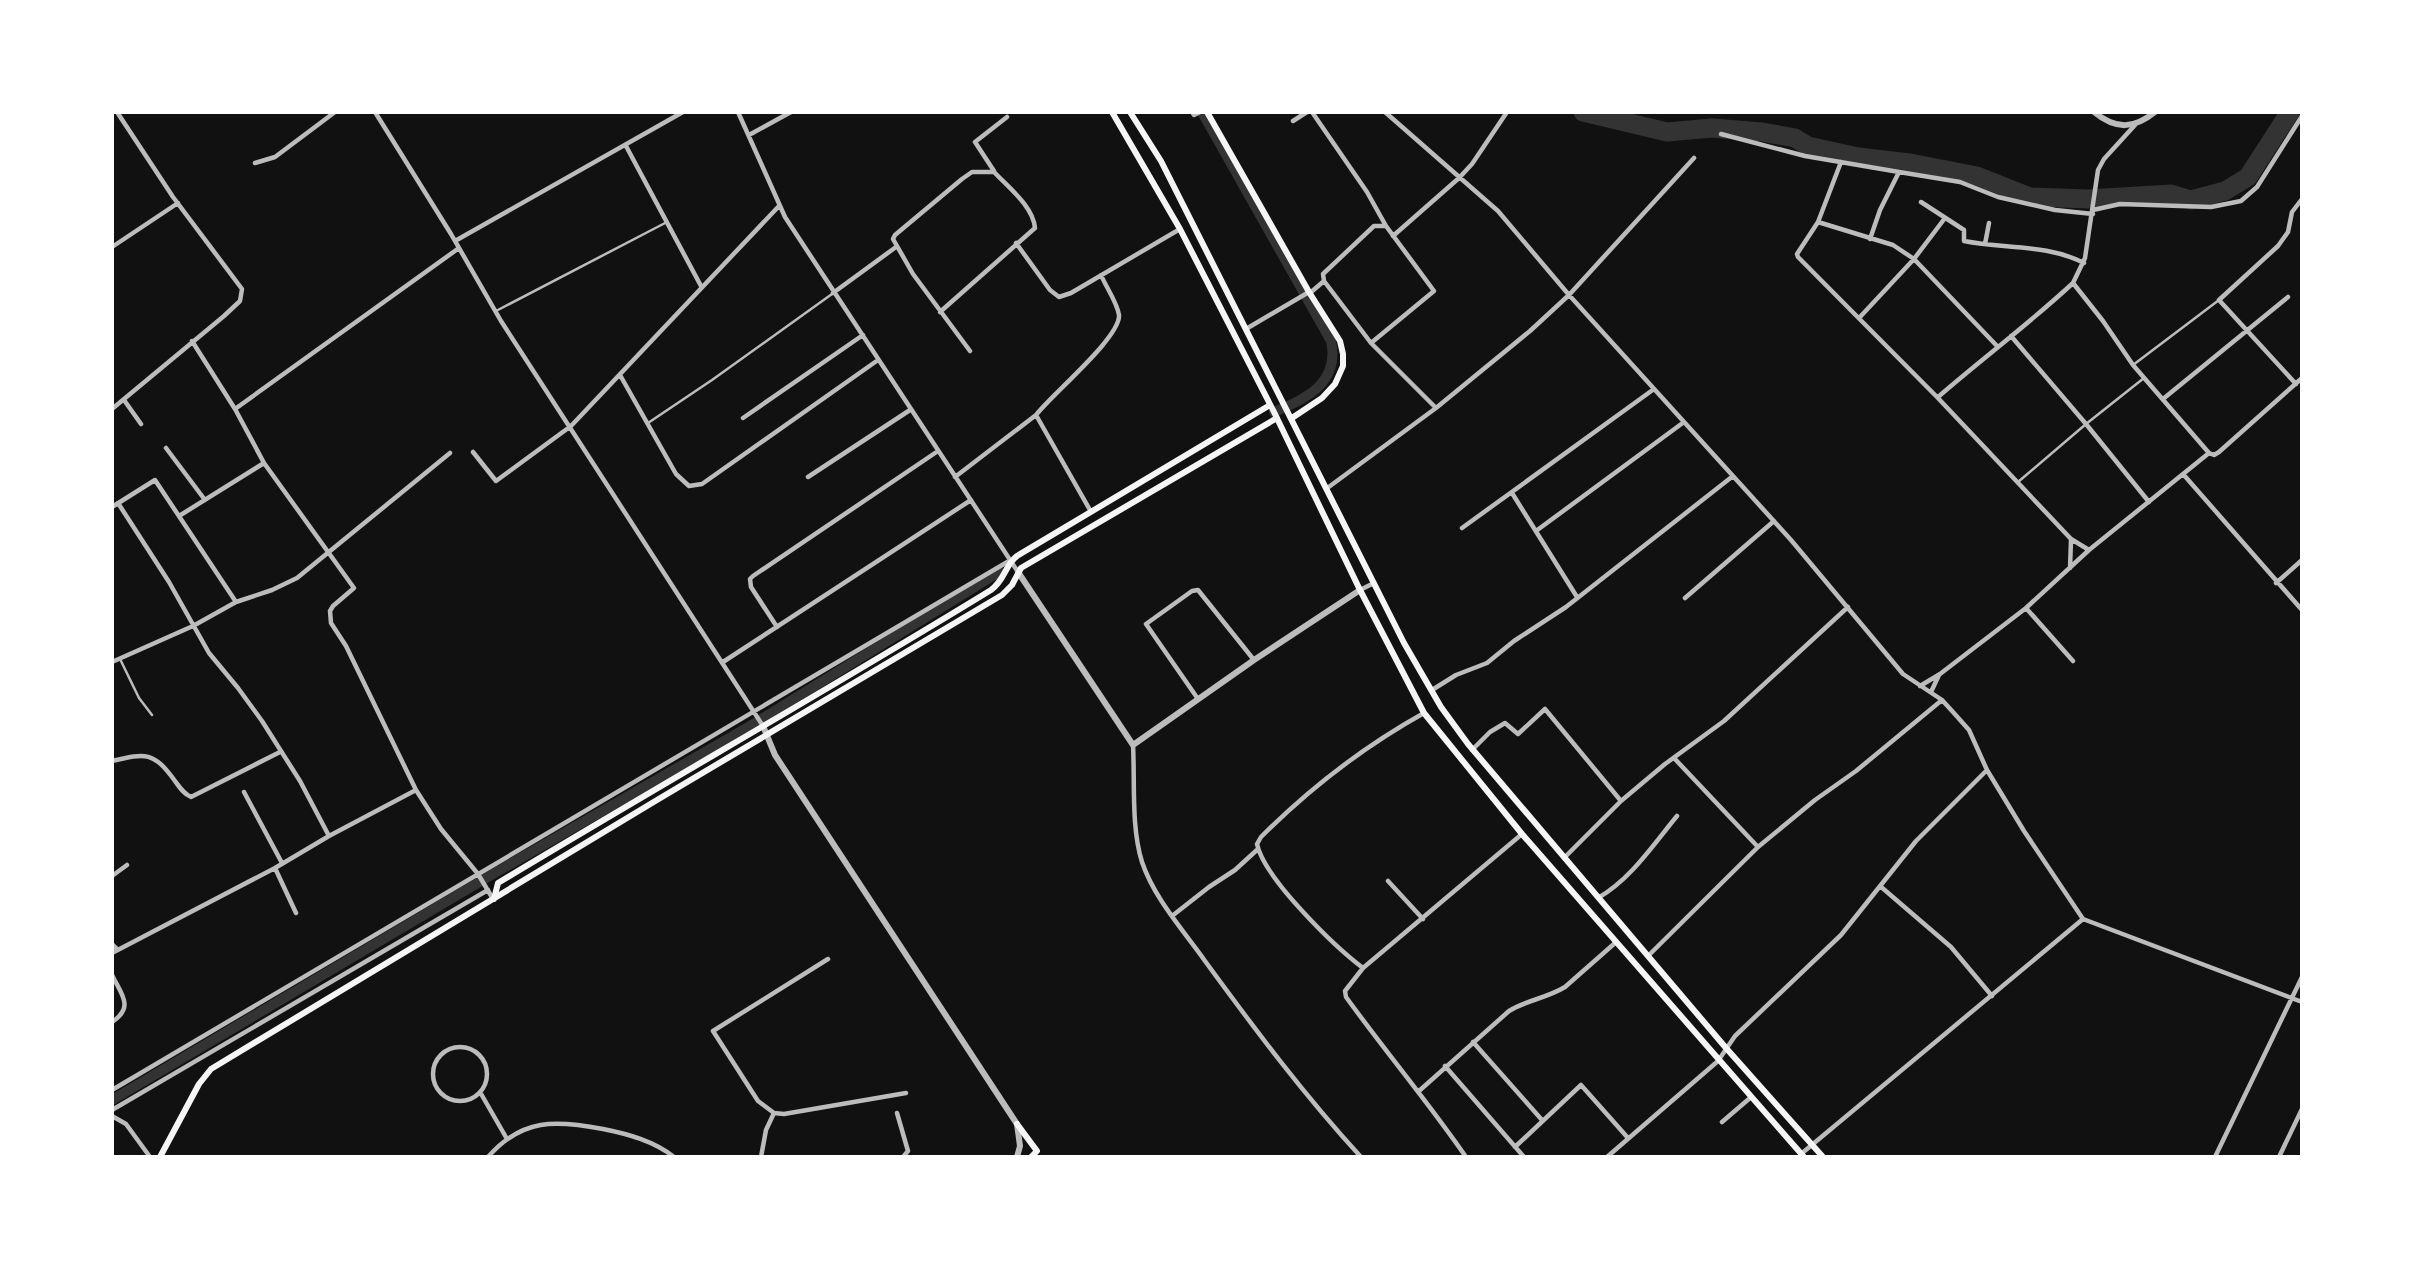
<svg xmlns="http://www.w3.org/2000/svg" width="2414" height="1269" font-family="'Fira Sans Condensed',sans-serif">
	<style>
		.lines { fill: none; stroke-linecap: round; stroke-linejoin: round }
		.canal { stroke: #333; stroke-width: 10 }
		.river { stroke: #333; stroke-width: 19 }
		.service { stroke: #bcbcbc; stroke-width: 2.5 }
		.minor { stroke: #bcbcbc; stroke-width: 4.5 }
		.tertiary { stroke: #bcbcbc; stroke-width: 6 }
		.secondary { stroke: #f5f5f5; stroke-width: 6 }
	</style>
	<rect width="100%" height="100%" fill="#111"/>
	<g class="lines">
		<path class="canal" d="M 1202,112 L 1331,341 C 1340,382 1307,399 1274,412
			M 112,1100 L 493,874 L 750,726 L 999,572"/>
		<path class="river" d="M 1583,112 L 1667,132 L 1712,128 L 1762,132 L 1795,138 L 1808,146 L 1858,157 L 1910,163 L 1977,176 L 2030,197 L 2088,199 L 2171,194 L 2191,200 L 2225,191 L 2248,177 L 2290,112"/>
		<path class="service" d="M 496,311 L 667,222
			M 2133,365 L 2219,300
			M 648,423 L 712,380 L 832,294
			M 2018,482 L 2086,424 L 2144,378
			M 120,659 L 139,698 L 152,715"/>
		<path class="minor" d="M 375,112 L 451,234 L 501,321 L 763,726
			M 738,112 L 785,217 L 1018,572
			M 1192,112 L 1194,115 L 1200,112
			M 1312,112 L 1367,192 L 1386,226 L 1434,291 L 1371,343
			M 1385,112 L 1498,211 L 1569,295 L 1791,540 L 1903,674 L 1942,700 L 1953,712 L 1969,730 L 1987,770 L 2024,831 L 2083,919
			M 1293,121 L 1307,112
			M 2135,125 L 2104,159 L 2098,170 L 2085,258 L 2073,283 L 2103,321 L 2133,365 L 2209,453
			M 1721,134 L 1805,156 L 1899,172 L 1880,210 L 1870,239
			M 749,135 L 791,112
			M 626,146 L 701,286
			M 1841,162 L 1818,222 L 1797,254 L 1798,257 L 1937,397 L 2071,539 L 2089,550
			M 255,163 L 275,157 L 335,112
			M 994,171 L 975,142 L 1007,117
			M 1899,172 L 1960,182 L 1998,197 L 2055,210 L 2093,214
			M 1921,202 L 1964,230 L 1964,241 C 2004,249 2047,244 2084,263
			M 2093,210 L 2120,204 L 2211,207 L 2241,201 L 2257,187 L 2302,116
			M 1818,222 L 1893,245 L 1914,259 L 1997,346
			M 1393,236 L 1459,178 L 1472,164 L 1507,112
			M 455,241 L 683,112
			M 1016,243 L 1050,290 L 1059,297 L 1071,293 L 1180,229
			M 1985,244 L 1989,223
			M 112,247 L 178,203
			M 1324,281 L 1371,343 L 1436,408
			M 833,293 L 896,247
			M 1310,293 L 1324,281 L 1323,274 L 1374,226 L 1386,226
			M 940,312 L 1035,228 C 1033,206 1008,187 994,172 L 972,172 L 962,179 L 895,235 L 893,239 L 913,274 L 970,351
			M 1860,317 L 1914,259 L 1945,218
			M 1246,329 L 1309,292
			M 2011,336 L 2086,424 L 2149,502
			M 192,341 L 235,409 L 264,463 L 354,588 L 333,606 L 330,611 L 331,623 L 346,646 L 416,790 L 441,829 L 478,874 L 493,899
			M 620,375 L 676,474 L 689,486 L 702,484 L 878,360
			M 2296,384 L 2219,300 L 2278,246 L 2288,232 L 2292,212 L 2302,199
			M 1938,397 C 1983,358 2030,323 2073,283
			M 2163,399 L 2288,297
			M 124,400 L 141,424
			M 112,409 L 224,316 L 240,301 L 242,289 L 173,197 L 117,112
			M 235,409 L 459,248
			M 743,418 L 863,335
			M 166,448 L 205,500
			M 473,452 L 496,481 L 571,426 L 779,206
			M 2183,474 L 2302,610
			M 808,477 L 910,410
			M 955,477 L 1036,415
			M 1326,489 L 1436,408 L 1530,331 L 1569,295 L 1694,158
			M 1512,493 L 1577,597
			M 118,503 L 169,582 L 209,653 L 238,688 L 262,721 L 300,781 L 329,836
			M 112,507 L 155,480 L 236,602
			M 1090,510 L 1036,415 C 1051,395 1121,337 1119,315 C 1117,302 1106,287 1101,275
			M 179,516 L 264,463
			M 1462,528 L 1654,389
			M 1536,531 L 1684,422
			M 2070,568 L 2071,540
			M 2276,583 L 2302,560
			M 1360,590 L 1374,583
			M 1685,598 L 1774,521
			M 2026,608 L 2073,661
			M 777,627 L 751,587 L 750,579 L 753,576 L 938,451
			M 112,662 L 193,626 L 236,602 L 272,590 L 297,578 L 450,453
			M 723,662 L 971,500
			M 1920,686 L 1940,674 L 2026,608 L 2089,550 L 2209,453 L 2214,455 L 2219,452 L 2302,378
			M 1432,690 L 1456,675 L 1487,663 L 1514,641 L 1566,607 L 1733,476
			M 1931,692 L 1939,675
			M 1198,699 L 1146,624 L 1192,591 L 1198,590 L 1254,660
			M 1133,745 C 1135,782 1131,827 1142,862 C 1154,898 1183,930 1205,961 C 1254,1028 1304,1095 1361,1157
			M 1472,750 L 1490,732 L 1505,723 L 1518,734 L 1545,709 L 1621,801
			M 1674,758 L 1758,847
			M 112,761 C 146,753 153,751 175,781 C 180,788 184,794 191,797 L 280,752
			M 244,792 L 282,863
			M 1564,858 L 1621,801 L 1665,764 L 1724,721 L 1848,607
			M 275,868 L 296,913
			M 112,876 L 127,865
			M 1388,881 L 1423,919
			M 1880,886 L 1951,947 L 1992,996
			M 1598,898 C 1631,879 1653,845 1677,816
			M 1172,916 L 1209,887 L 1235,870 L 1258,849
			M 2083,919 L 2302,1002
			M 112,944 L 118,950
			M 112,953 L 275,868 L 329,836 L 416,790
			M 1648,956 L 1758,847 L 1815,800 L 1856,771 L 1942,700
			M 828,959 L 713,1031 L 758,1101 L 774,1113 L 784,1114 L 906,1093
			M 1363,968 C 1334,946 1264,878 1257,844 L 1261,837 C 1310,788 1363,747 1424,713
			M 112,975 C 121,994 135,1007 112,1022
			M 1473,1042 L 1542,1120
			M433 1074a27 27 0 1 1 54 0a27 27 0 1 1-54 0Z
			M 1445,1066 L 1524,1157
			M 112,1090 L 1009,561
			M 1419,1091 L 1509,1011 C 1527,1000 1547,998 1565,987 L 1615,943
			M 480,1092 L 507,1139
			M 112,1110 L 488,890
			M 897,1113 L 908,1151 L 903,1157
			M 112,1116 L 126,1124 L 150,1157
			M 1722,1122 L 1750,1098
			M 1515,1147 L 1581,1085 L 1628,1138
			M 1801,1154 L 2083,919
			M 488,1157 C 522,1118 556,1120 603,1129 C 628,1134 654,1141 674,1157
			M 761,1157 L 766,1130 L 774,1113
			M 1466,1157 C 1428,1102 1385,1051 1346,997 L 1345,991 L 1363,968 L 1522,834
			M 1607,1157 L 1718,1061 L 1735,1036 L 1841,935 L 1916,841 L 1987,770
			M 2215,1157 L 2302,977
			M 2279,1157 L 2302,1109"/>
		<path class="tertiary" d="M 2094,112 C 2116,130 2134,129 2155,112
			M 1018,572 L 1133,745 L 1254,660 L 1360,590
			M 763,726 L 775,755 L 1017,1124 L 1020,1146 L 1017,1157"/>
		<path class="secondary" d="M 1112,112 L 1180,229 L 1274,412 L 1360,590 L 1424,713 L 1522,834 L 1804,1157
			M 1130,112 L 1161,161 L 1404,643 L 1441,707 L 1468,744 L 1726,1048 L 1823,1157
			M 1207,112 L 1309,292 L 1340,341 L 1343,354 L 1343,366 L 1335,384 L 1322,398 L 1292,418
			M 494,899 L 498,883 C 662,784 828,690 991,590 C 1005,580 1005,565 1017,556 L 1270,405
			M 1017,1124 L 1037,1151 L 1031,1157
			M 160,1157 L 199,1084 L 211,1069 L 657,800 L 1002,595 L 1012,585 L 1021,568 L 1277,418"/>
	</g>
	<rect width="2414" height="1269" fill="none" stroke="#ffffff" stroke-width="228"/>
</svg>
